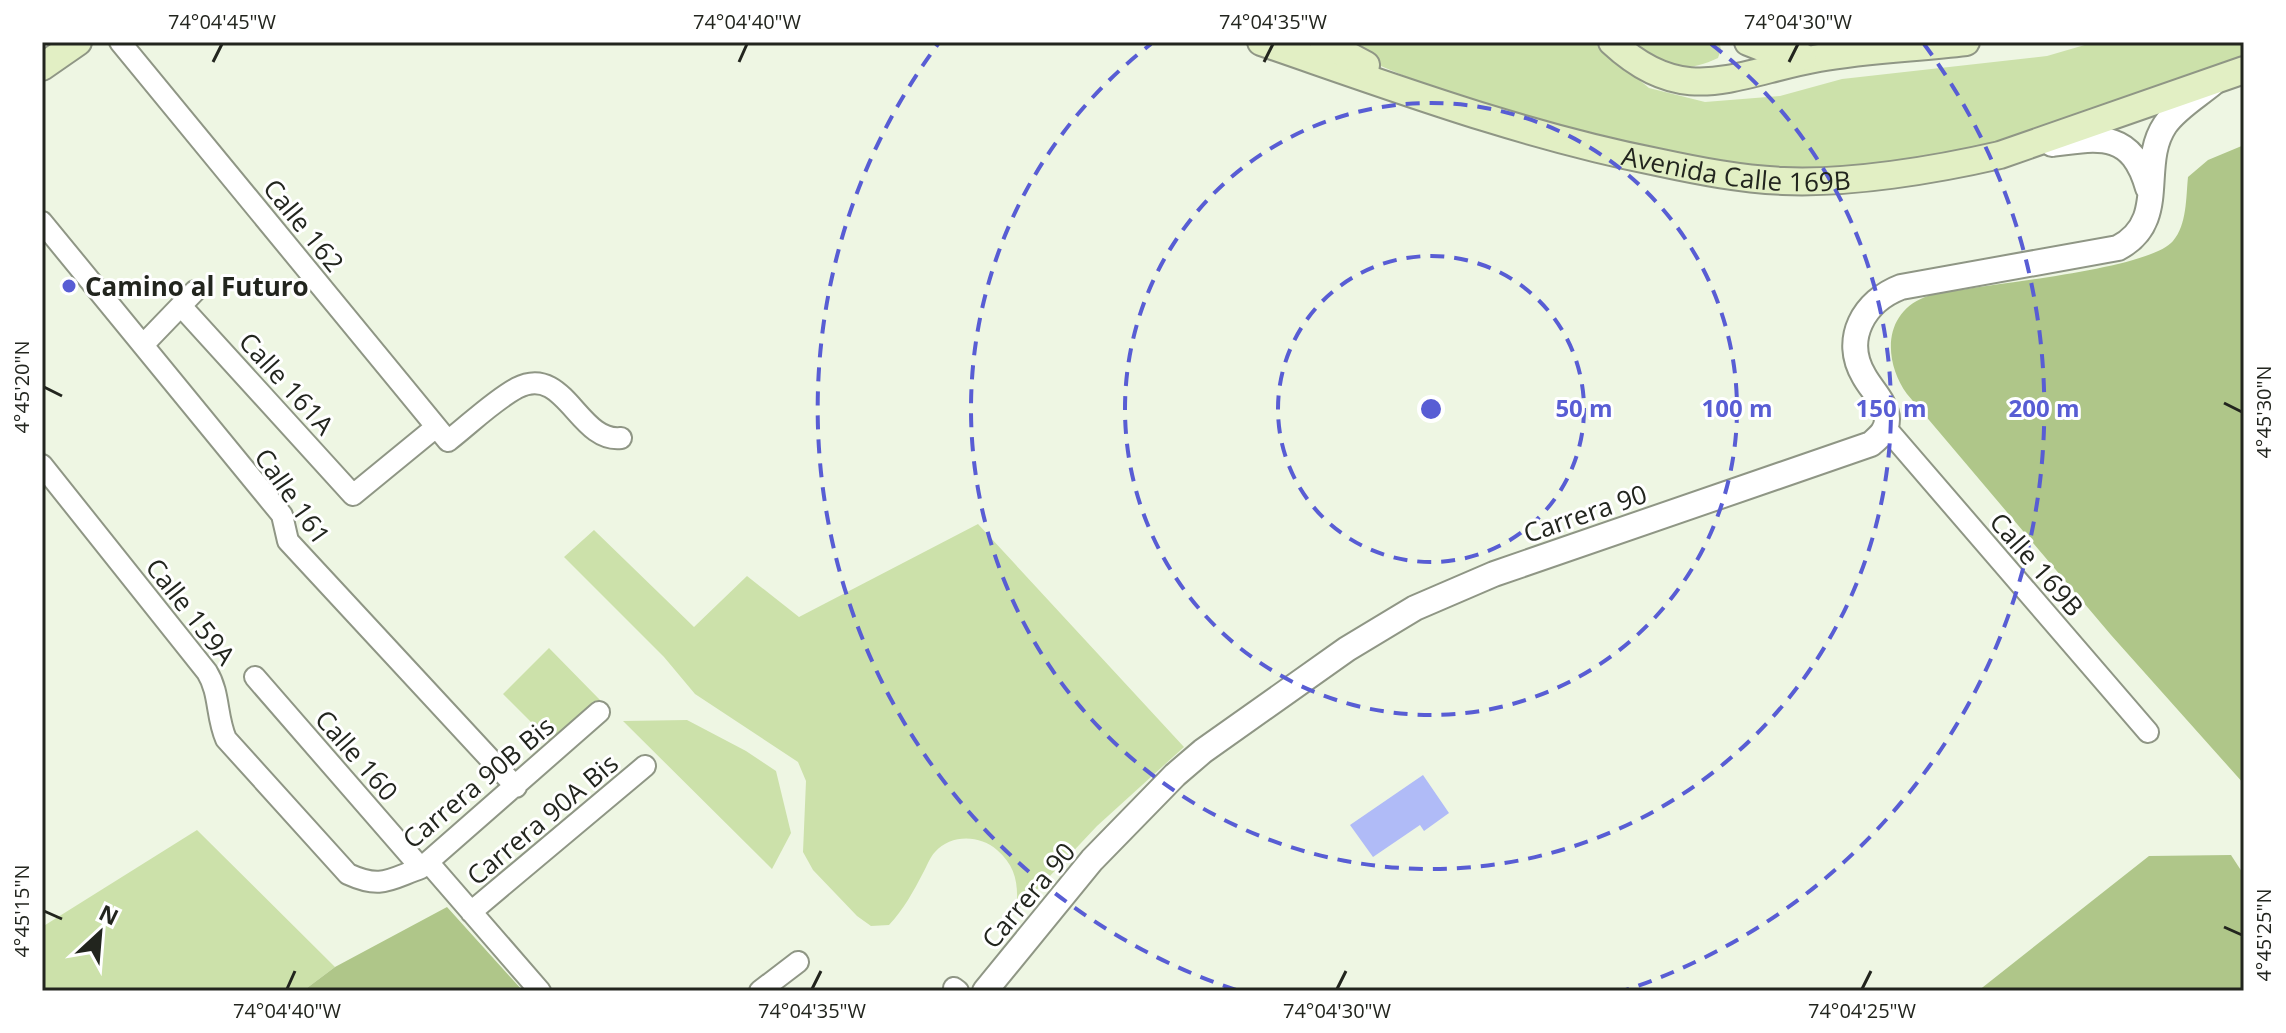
<svg xmlns="http://www.w3.org/2000/svg" width="2286" height="1033" font-family="'Open Sans',sans-serif">
	<style>
		.green { fill: #cce1aa }
		.forest { fill: #afc689 }
		.building { fill: #b0bbf7 }
		.lines { fill: none; stroke-linecap: round; stroke-linejoin: round }
		.minor-casing { stroke: #8f9685; stroke-width: 24 }
		.tertiary-casing { stroke: #8f9685; stroke-width: 28 }
		.secondary-casing { stroke: #8f9685; stroke-width: 30 }
		.minor { stroke: #fff; stroke-width: 20 }
		.tertiary { stroke: #fff; stroke-width: 24 }
		.secondary { stroke: #e2efc4; stroke-width: 26 }
		.ticks { fill: none; stroke: #22251e; stroke-width: 3 }
		.ring { fill: none; stroke: #585dd4; stroke-width: 4; stroke-dasharray: 14 10 }
		.poi-dot { fill: #585dd4; stroke: #fff; stroke-width: 3 }
		.labels { text-anchor: middle; dominant-baseline: central; stroke-width: 6; stroke-linejoin: round; paint-order: stroke }
		.street-label { font-size: 26px; fill: #22251e; stroke: #fff }
		.poi-label { font-size: 26px; font-weight: bold; fill: #22251e; stroke: #fff; text-anchor: start }
		.centre { fill: #585dd4; stroke: #fff; stroke-width: 4 }
		.ring-label { font-size: 24px; text-anchor: middle; font-weight: bold; fill: #585dd4; stroke: #fff; stroke-width: 6; stroke-linejoin: round; paint-order: stroke }
		.neatline { fill: none; stroke: #22251e; stroke-width: 3 }
		.ticks-label { font-size: 20px; text-anchor: middle; fill: #22251e }
	</style>
	<rect width="100%" height="100%" fill="#eef6e3"/>
	<path class="green" d="M 1337,42 L 1594,42 L 1649,88 L 1705,102 L 1780,96 L 1842,79 L 2047,56 L 2095,42 L 2244,42 L 2244,55 L 2070,128 L 1929,166 L 1814,179 L 1709,169 L 1457,98 L 1369,61 Z
		M 1625,42 L 1719,42 L 1721,49 L 1718,58 C 1675,78 1662,62 1625,42 Z
		M 978,524 L 1184,747 L 1097,826 L 1016,912 C 1019,887 1017,867 997,850 C 980,835 951,834 935,852 C 930,857 927,866 923,873 C 913,892 904,909 889,925 L 871,926 L 857,916 L 813,870 L 803,852 L 806,781 L 798,762 L 695,694 L 664,657 L 564,557 L 594,530 L 694,627 L 747,576 L 799,617 Z
		M 549,648 L 600,700 L 554,745 L 503,694 Z
		M 687,720 L 746,751 L 776,771 L 791,833 L 772,869 L 623,721 Z
		M 197,830 L 335,967 L 303,991 L 42,991 L 42,927 Z"/>
	<path class="forest" d="M 2244,145 L 2244,784 L 2111,635 L 1907,394 C 1884,362 1882,314 1925,297 C 1938,292 1954,291 1967,289 C 2007,282 2150,268 2173,241 C 2187,225 2186,197 2188,177 L 2208,160 Z
		M 2231,855 L 2244,875 L 2244,991 L 1978,991 L 2149,856 Z
		M 447,907 L 523,991 L 303,991 L 335,967 Z"/>
	<path class="building" d="M 1423,775 L 1449,813 L 1424,831 L 1420,825 L 1373,857 L 1350,825 Z"/>
	<g class="lines">
		<g class="minor-casing">
			<path id="minor" d="M 120,42 L 448,441 C 470,424 493,401 517,388 C 565,363 578,443 621,438
				M 42,222 L 282,515 L 288,541 L 516,787
				M 181,306 L 353,495 L 436,427
				M 143,345 L 195,291
				M 1886,428 L 2148,732
				M 42,465 L 207,672 C 220,693 216,716 226,739 L 348,874 C 381,889 388,880 421,868 L 599,712
				M 255,677 L 421,868
				M 428,862 L 540,991
				M 471,912 L 645,766
				M 954,988 L 958,991
				M 760,991 L 798,962"/>
		</g>
		<g class="tertiary-casing">
			<path id="tertiary" d="M 2052,144 C 2102,137 2132,132 2148,188
				M 985,991 L 1092,860 L 1175,775 L 1203,751 L 1347,649 L 1415,608 L 1494,574 L 1871,444 C 1879,437 1887,431 1887,419 C 1887,404 1871,389 1864,376 C 1842,339 1864,301 1901,287 L 2118,248 C 2170,221 2138,165 2165,125 C 2176,109 2196,97 2212,84"/>
		</g>
		<g class="secondary-casing">
			<g id="secondary">
				<path id="s1" d="M 1261,42 C 1392,87 1521,135 1657,162 C 1699,171 1740,179 1783,181 C 1850,184 1935,170 2000,155 L 2244,70"/>
				<path d="M 1323,42 L 1366,65"/>
				<path d="M 1612,42 C 1685,110 1735,73 1819,58 C 1867,49 1917,48 1966,42"/>
				<path d="M 1748,42 L 1776,53 L 1803,57"/>
				<path d="M 42,67 L 78,42"/>
			</g>
		</g>
		<use href="#minor" class="minor"/>
		<use href="#tertiary" class="tertiary"/>
		<use href="#secondary" class="secondary"/>
	</g>
	<path class="ticks" d="M 213,62 L 222,44M 739,62 L 747,44M 1264,62 L 1273,44M 1789,62 L 1798,44M 44,387 L 62,396M 2224,403 L 2242,412M 44,911 L 62,919M 2224,927 L 2242,935M 287,989 L 295,971M 812,989 L 821,971M 1337,989 L 1346,971M 1862,989 L 1871,971"/>
	<g class="ring">
		<circle cx="1431" cy="409" r="153"/>
		<circle cx="1431" cy="409" r="306"/>
		<path d="M1711 44A460 460 0 1 1 1151 44"/>
		<path d="M1236 990A613 613 0 0 1 938 44M1924 44A613 613 0 0 1 1626 990"/>
	</g>
	<circle class="poi-dot" cx="69" cy="286" r="8"/>
	<g class="labels">
		<g class="street-label">
			<text stroke="none"><textPath href="#s1" startOffset="494">Avenida Calle 169B</textPath></text>
			<text transform="translate(304 225) rotate(51)">Calle 162</text>
			<text transform="translate(287 383) rotate(48)">Calle 161A</text>
			<text transform="translate(293 496) rotate(55)">Calle 161</text>
			<text transform="translate(1585 513) rotate(-19)">Carrera 90</text>
			<text transform="translate(2037 564) rotate(49)">Calle 169B</text>
			<text transform="translate(191 611) rotate(52)">Calle 159A</text>
			<text transform="translate(357 755) rotate(49)">Calle 160</text>
			<text transform="translate(478 782) rotate(-40)">Carrera 90B Bis</text>
			<text transform="translate(542 819) rotate(-40)">Carrera 90A Bis</text>
			<text transform="translate(1028 895) rotate(-50)">Carrera 90</text>
		</g>
		<g class="poi-label">
			<text x="85" y="286">Camino al Futuro</text>
		</g>
	</g>
	<circle cx="1431" cy="409" r="12" class="centre"/>
	<g class="ring-label">
		<text x="1584" y="417">50 m</text>
		<text x="1737" y="417">100 m</text>
		<text x="1891" y="417">150 m</text>
		<text x="2044" y="417">200 m</text>
	</g>
	<rect width="2286" height="1033" fill="none" stroke="#ffffff" stroke-width="88"/>
	<g transform="translate(100 933) rotate(26)" stroke="#ffffff" stroke-width="6" paint-order="stroke">
	<path d="M0-6L14 30L0 20L-14 30Z" fill="#22251e"/>
	<text y="-12" font-size="22" font-weight="bold" text-anchor="middle" fill="#22251e">N</text>
	</g>
	<rect x="44" y="44" width="2198" height="945" class="neatline"/>
	<g class="ticks-label">
		<text x="222" y="29">74°04'45"W</text>
		<text x="747" y="29">74°04'40"W</text>
		<text x="1273" y="29">74°04'35"W</text>
		<text x="1798" y="29">74°04'30"W</text>
		<text transform="translate(22 387) rotate(-90)" y="7">4°45'20"N</text>
		<text transform="translate(2264 412) rotate(-90)" y="7">4°45'30"N</text>
		<text transform="translate(22 911) rotate(-90)" y="7">4°45'15"N</text>
		<text transform="translate(2264 935) rotate(-90)" y="7">4°45'25"N</text>
		<text x="287" y="1018">74°04'40"W</text>
		<text x="812" y="1018">74°04'35"W</text>
		<text x="1337" y="1018">74°04'30"W</text>
		<text x="1862" y="1018">74°04'25"W</text>
	</g>
</svg>
